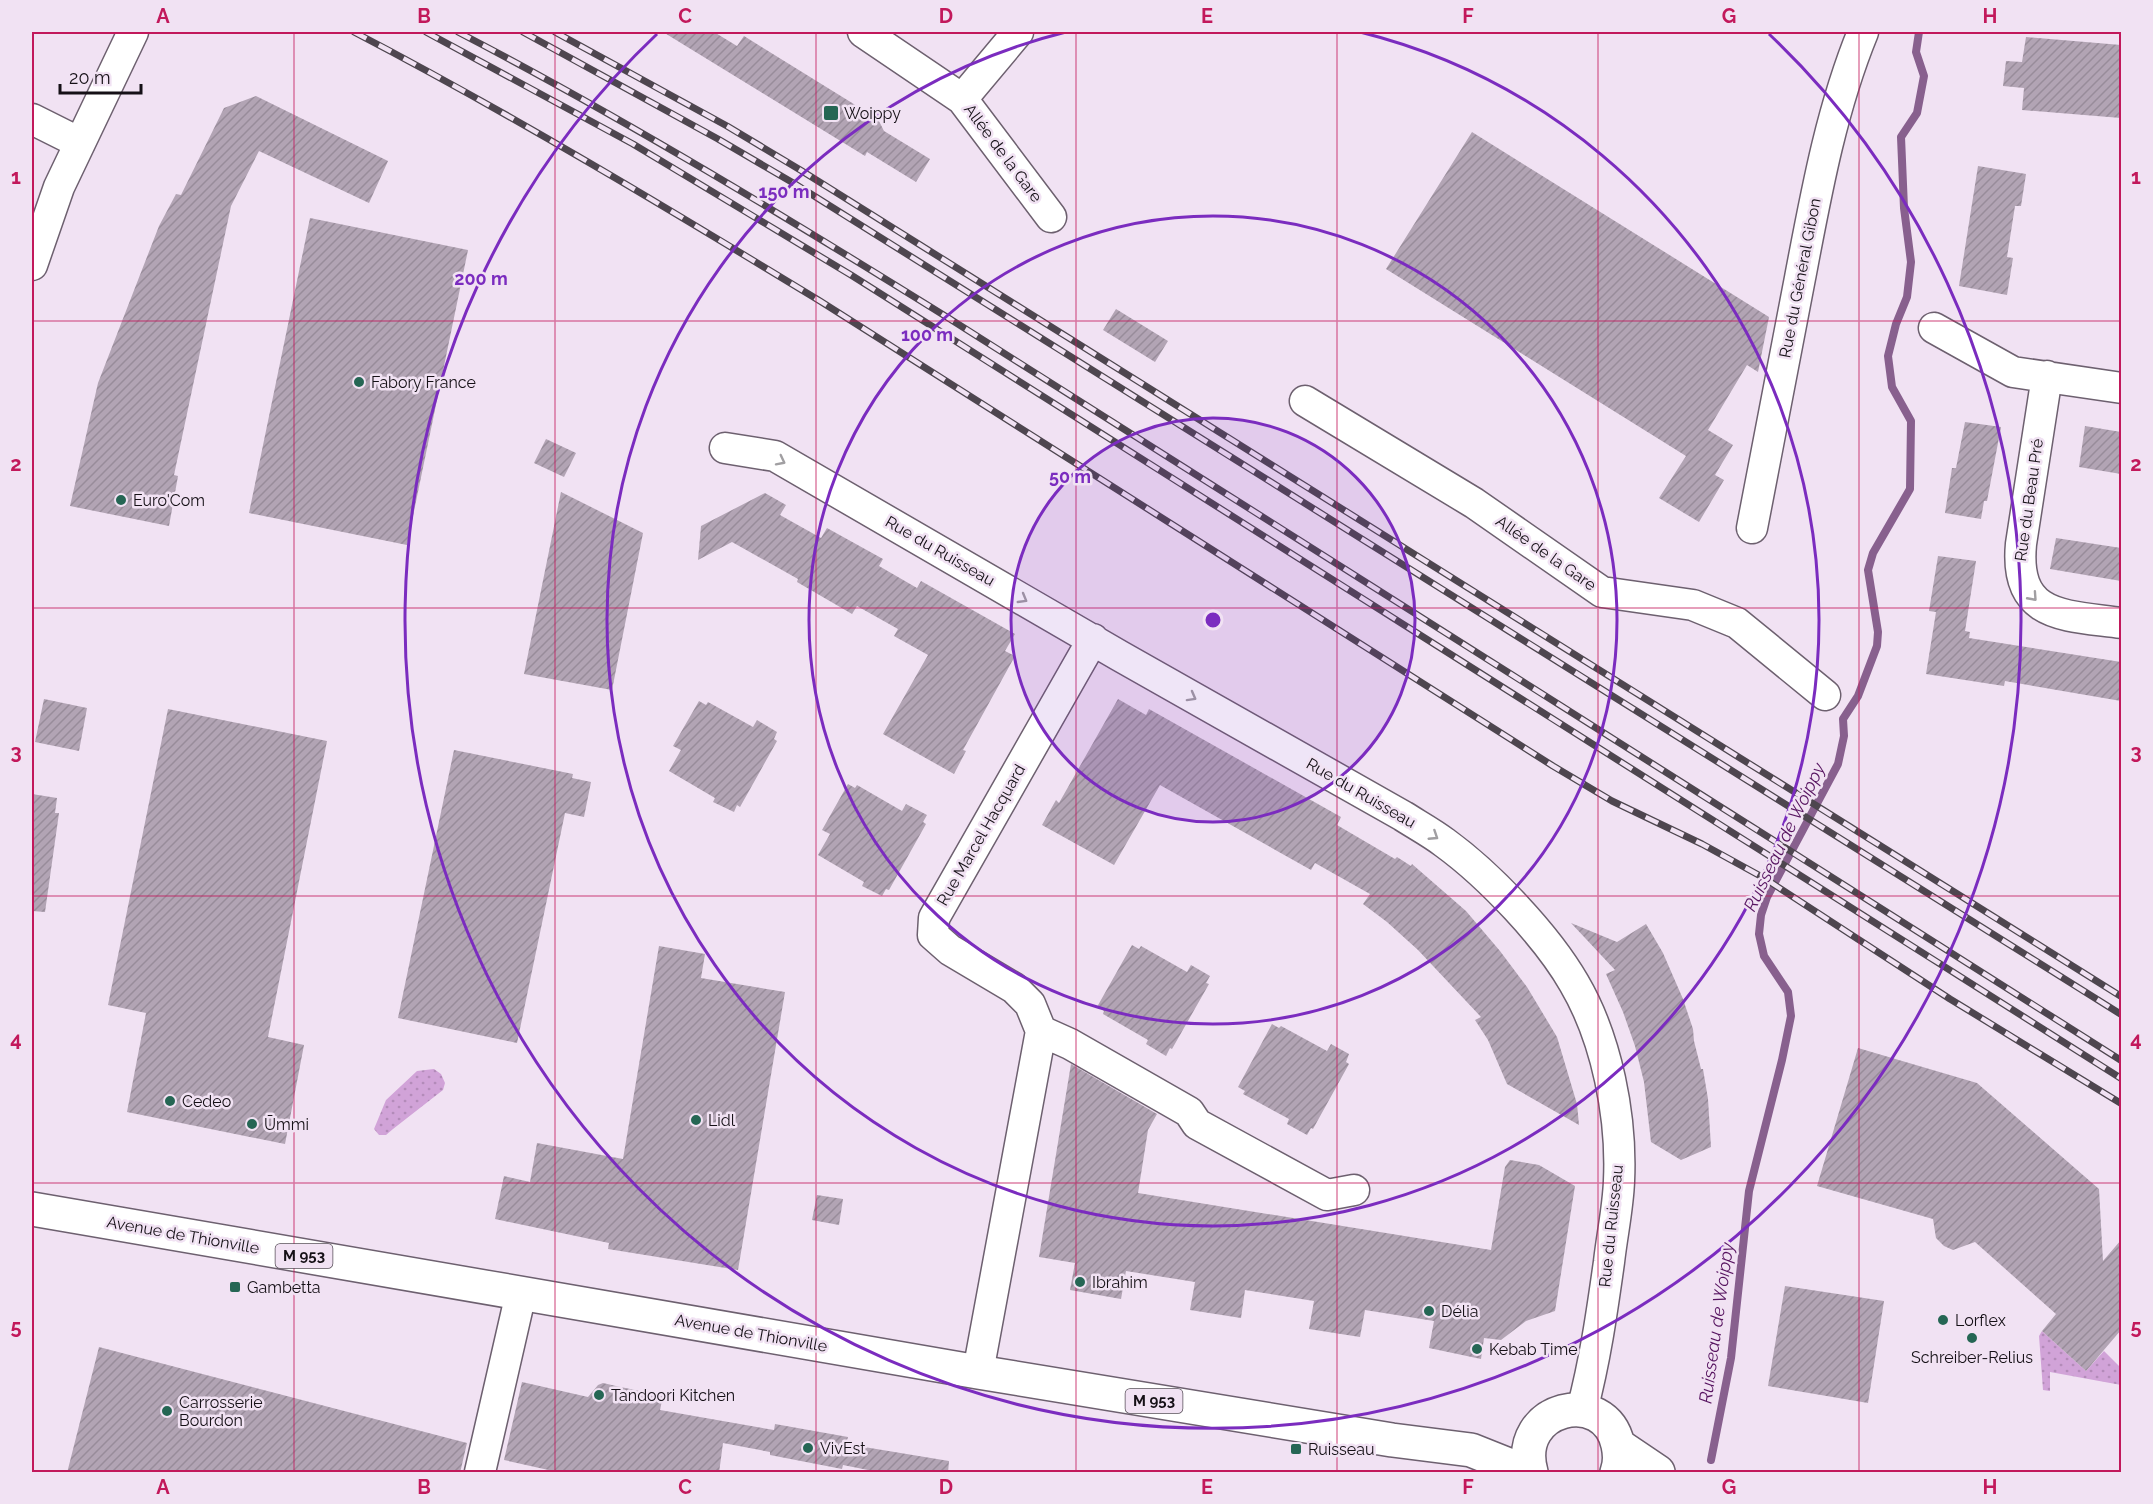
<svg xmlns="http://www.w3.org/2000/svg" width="2153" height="1504" font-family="Raleway,sans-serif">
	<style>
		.grass { fill: url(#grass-dots) }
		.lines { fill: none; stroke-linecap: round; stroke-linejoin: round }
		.stream { stroke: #88608e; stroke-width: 8 }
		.building { fill: url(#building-hatch) }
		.minor-casing { stroke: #6d606f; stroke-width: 33 }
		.primary-casing { stroke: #6d606f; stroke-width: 36 }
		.minor { stroke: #fff; stroke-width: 30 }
		.primary { stroke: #fff; stroke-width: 33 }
		.rail-casing { stroke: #4e464f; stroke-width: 7 }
		.rail { stroke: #f1e2f3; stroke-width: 4.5; stroke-dasharray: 14; stroke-linecap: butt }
		.oneway { stroke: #a19fa2 }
		.grid { fill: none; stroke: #c2185b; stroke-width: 1.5; stroke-opacity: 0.55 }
		.ring { fill: none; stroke: #7b2cbf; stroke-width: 3 }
		.poi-dot { fill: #256654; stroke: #f1e2f3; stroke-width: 2 }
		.labels { text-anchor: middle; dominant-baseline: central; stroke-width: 5; stroke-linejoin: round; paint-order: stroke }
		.shield { fill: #f1e2f3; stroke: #574f58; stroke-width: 1.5 }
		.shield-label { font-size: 15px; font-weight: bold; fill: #151016 }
		.poi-label { font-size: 16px; fill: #151016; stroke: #f1e2f3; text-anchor: start }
		.street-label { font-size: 16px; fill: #151016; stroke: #f1e2f3 }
		.water-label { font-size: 18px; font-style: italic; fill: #571460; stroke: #f1e2f3 }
		.centre { fill: #7b2cbf; stroke: #f1e2f3; stroke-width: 3 }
		.ring-label { font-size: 18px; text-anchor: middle; font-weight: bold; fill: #7b2cbf; stroke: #f1e2f3; stroke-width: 5; stroke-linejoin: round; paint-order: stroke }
		.neatline { fill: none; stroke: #c2185b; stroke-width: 2 }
		.grid-label { font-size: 20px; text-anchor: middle; font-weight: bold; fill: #c2185b }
	</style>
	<defs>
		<pattern id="grass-dots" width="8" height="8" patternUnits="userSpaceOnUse" patternTransform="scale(1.5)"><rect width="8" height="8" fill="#d1a3d8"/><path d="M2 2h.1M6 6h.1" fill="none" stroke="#b38bb9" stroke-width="1.8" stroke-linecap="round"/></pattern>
		<pattern id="building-hatch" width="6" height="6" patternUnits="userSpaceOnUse" patternTransform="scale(1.5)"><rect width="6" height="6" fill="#b2a4b4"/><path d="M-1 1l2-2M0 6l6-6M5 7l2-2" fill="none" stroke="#988c9a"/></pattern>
	</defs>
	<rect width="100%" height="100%" fill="#f1e2f3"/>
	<path class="grass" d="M 434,1069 L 441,1074 L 445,1083 L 443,1090 L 393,1129 L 386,1135 L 379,1135 L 374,1129 L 386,1100 L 417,1071 Z
		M 2042,1331 L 2086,1371 L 2104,1351 L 2121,1368 L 2121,1385 L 2050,1372 L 2050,1391 L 2043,1390 L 2039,1336 Z"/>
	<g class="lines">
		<path class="stream" d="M 1711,1460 L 1731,1358 L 1749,1191 L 1782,1060 L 1791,1016 L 1788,992 L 1764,956 L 1759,934 L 1761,915 L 1767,897 L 1838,764 L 1844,736 L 1843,719 L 1858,696 L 1877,646 L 1878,632 L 1868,570 L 1873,553 L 1910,489 L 1911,421 L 1892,387 L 1888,356 L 1896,324 L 1907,297 L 1911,262 L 1904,208 L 1901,137 L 1917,113 L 1924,76 L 1916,52 L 1919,32"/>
	</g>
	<path class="building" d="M 663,32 L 714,32 L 737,46 L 744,36 L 878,119 L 884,131 L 930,159 L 916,182 L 867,152 L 865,156 Z
		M 2026,37 L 2121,45 L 2121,118 L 2022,110 L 2024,88 L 2003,86 L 2006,61 L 2022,62 Z
		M 256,96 L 388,161 L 369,203 L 259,151 L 231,206 L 174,475 L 178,476 L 169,526 L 70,506 L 98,383 L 159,226 L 176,194 L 181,195 L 224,108 Z
		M 1472,132 L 1769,317 L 1758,372 L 1747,365 L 1708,430 L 1733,445 L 1715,475 L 1724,480 L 1699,522 L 1659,498 L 1686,456 L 1386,269 Z
		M 1978,166 L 2026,174 L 2021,206 L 2015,206 L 2007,257 L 2013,258 L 2007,295 L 1959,286 Z
		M 310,218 L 468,250 L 407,545 L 249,513 Z
		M 1116,309 L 1168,341 L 1155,362 L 1103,330 Z
		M 1965,422 L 2001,427 L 1987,501 L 1984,501 L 1981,519 L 1945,513 L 1952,468 L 1956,468 Z
		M 2085,426 L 2121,432 L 2121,474 L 2079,467 Z
		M 546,439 L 576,453 L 564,477 L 534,463 Z
		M 561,492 L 643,533 L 612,690 L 524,674 Z
		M 765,493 L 786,505 L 780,515 L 821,538 L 827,528 L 883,559 L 879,566 L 917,588 L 921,581 L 1015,634 L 1005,651 L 1015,656 L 963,750 L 966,751 L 954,774 L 883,734 L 928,655 L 894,636 L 898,629 L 857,606 L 852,614 L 797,582 L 798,579 L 732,542 L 698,560 L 701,526 Z
		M 2056,538 L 2121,548 L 2121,581 L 2050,569 Z
		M 1938,556 L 1976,561 L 1965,631 L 1970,632 L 1969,638 L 2121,662 L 2121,701 L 2005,681 L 2004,686 L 1926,674 L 1936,612 L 1929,611 Z
		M 44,699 L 87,708 L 79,751 L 35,742 Z
		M 1118,699 L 1146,715 L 1149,709 L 1341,817 L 1337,825 L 1395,859 L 1397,857 L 1411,866 L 1412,864 L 1466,911 L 1500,951 L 1527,987 L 1557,1037 L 1577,1104 L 1579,1125 L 1507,1084 L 1488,1040 L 1475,1020 L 1481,1017 L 1418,950 L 1387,922 L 1363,904 L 1370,894 L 1315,863 L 1311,870 L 1160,785 L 1114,865 L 1042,825 L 1056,800 L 1059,803 Z
		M 699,701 L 706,705 L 708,702 L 753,727 L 757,720 L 777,732 L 774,739 L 777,741 L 740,807 L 737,805 L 734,812 L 713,802 L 715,798 L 669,771 L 681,750 L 673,746 Z
		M 168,709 L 327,741 L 268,1037 L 304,1045 L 285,1144 L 127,1112 L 146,1013 L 108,1005 Z
		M 454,750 L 573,774 L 572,778 L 591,782 L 584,817 L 565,813 L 517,1043 L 398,1018 Z
		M 848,784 L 855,788 L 857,785 L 902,811 L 906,804 L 927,815 L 923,822 L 926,824 L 889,890 L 886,889 L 882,896 L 862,886 L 864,882 L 818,855 L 830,834 L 822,830 Z
		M 32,794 L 57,798 L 55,813 L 59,813 L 45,912 L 32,911 Z
		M 1571,923 L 1617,942 L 1646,924 L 1663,953 L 1683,999 L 1693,1029 L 1694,1041 L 1701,1069 L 1703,1069 L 1708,1099 L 1711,1147 L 1681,1160 L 1651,1142 L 1644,1082 L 1635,1046 L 1623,1012 L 1606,974 L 1615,970 Z
		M 1132,945 L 1139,949 L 1141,946 L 1187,972 L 1191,965 L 1210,976 L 1206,983 L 1209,984 L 1172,1049 L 1170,1048 L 1166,1056 L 1146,1044 L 1148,1040 L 1103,1014 L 1104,1011 L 1097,1007 Z
		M 659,946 L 705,954 L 701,978 L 785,992 L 738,1270 L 608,1249 L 609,1243 L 495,1219 L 504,1176 L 530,1182 L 537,1143 L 623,1159 Z
		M 1272,1024 L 1279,1028 L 1281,1026 L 1327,1051 L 1331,1044 L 1349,1054 L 1346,1062 L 1349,1064 L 1313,1129 L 1311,1128 L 1307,1135 L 1287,1124 L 1289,1119 L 1243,1094 L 1245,1091 L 1238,1087 Z
		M 1858,1048 L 1977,1083 L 2099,1189 L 2103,1261 L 2121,1240 L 2121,1330 L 2086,1371 L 2042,1331 L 2056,1314 L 1975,1242 L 1953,1250 L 1944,1246 L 1936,1238 L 1933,1219 L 1817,1186 Z
		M 1071,1064 L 1157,1114 L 1148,1130 L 1138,1193 L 1491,1250 L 1505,1167 L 1510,1160 L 1539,1165 L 1575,1186 L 1555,1311 L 1526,1321 L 1501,1340 L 1484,1338 L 1481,1359 L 1429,1348 L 1434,1321 L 1365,1310 L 1360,1337 L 1309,1329 L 1314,1301 L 1245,1290 L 1241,1318 L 1190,1310 L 1195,1282 L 1126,1271 L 1121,1299 L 1070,1290 L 1075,1263 L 1039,1257 Z
		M 817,1195 L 843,1199 L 839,1225 L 812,1220 Z
		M 1785,1286 L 1884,1301 L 1868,1403 L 1768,1386 Z
		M 99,1347 L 467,1443 L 460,1473 L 67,1473 Z
		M 522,1382 L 588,1397 L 598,1385 L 603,1383 L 616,1386 L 663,1396 L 660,1410 L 774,1430 L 775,1424 L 848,1437 L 846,1444 L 949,1461 L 948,1473 L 883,1473 L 843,1465 L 842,1469 L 770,1455 L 770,1452 L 723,1443 L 719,1473 L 562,1473 L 504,1460 Z"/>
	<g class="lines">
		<g class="minor-casing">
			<path id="minor" d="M 863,32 L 962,99 L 1051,217
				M 962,99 L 1018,32
				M 32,119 L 80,143
				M 32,265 L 59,187 L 133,32
				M 1934,328 L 2013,372 L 2122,388
				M 2047,376 L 2021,544 C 2014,619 2065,615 2122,623
				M 1305,401 L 1474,503 L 1602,592 L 1693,605 L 1737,623 L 1825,695
				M 725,448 L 775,456 L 1120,656 L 1403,816 C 1417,825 1432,833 1445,843 C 1489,875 1547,936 1574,983 C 1607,1039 1622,1117 1619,1181 C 1618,1208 1612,1235 1609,1262 C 1602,1312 1595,1361 1582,1410
				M 1752,528 C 1768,445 1784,361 1800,278 C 1816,194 1831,110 1863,32
				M 1041,1031 L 1070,1044 L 1189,1112 L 1197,1124 L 1327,1195 L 1354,1190
				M 978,1372 L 1041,1031 L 1030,1004 L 1014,988 L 950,950 L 933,935 L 934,918 L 1093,639
				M 480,1472 L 521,1293"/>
		</g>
		<g class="primary-casing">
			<path id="primary" d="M 32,1209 L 978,1372 L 1392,1440 L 1471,1450 L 1526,1472
				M 1618,1445 L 1658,1472
				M 1531,1472 C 1513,1407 1605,1385 1618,1445 C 1620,1454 1620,1464 1617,1472"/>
		</g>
		<use href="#minor" class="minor"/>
		<use href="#primary" class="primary"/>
		<g class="rail-casing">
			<path id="rail" d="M 354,32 C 513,115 667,208 820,301 L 1553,766 L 1612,801 L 1702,844 L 1764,878 L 1950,999 L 2122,1104
				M 426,32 L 633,144 L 851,275 L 2122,1079
				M 458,32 C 627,120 789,219 950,319 L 2122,1061
				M 523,32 L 718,139 L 795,184 L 2122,1015
				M 555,32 L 727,126 L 802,171 L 2122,997"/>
		</g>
		<use href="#rail" class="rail"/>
	</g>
	<defs><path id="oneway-chevron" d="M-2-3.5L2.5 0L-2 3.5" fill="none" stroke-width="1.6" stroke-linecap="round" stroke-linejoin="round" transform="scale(1.5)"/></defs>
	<g class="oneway">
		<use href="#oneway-chevron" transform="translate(781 461) rotate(27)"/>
		<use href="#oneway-chevron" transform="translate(2033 597) rotate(48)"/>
		<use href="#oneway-chevron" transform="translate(1023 599) rotate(30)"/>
		<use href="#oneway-chevron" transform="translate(1192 697) rotate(29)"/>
		<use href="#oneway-chevron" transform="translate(1434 836) rotate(33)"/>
	</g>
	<path class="grid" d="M 294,32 L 294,1472M 555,32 L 555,1472M 816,32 L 816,1472M 1076,32 L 1076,1472M 1337,32 L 1337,1472M 1598,32 L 1598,1472M 1859,32 L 1859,1472M 32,321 L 2122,321M 32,608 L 2122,608M 32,896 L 2122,896M 32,1183 L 2122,1183"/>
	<circle cx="1213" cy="620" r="202" fill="#7b2cbf" fill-opacity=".12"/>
	<g class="ring">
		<circle cx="1213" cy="620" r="202"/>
		<circle cx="1213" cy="620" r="404"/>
		<path d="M1360 32A606 606 0 1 1 1066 32"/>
		<path d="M1769 34A808 808 0 1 1 657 34"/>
	</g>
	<g class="poi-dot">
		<rect x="823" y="105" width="16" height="16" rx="3"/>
		<circle cx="359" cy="382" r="6"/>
		<circle cx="121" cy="500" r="6"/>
		<circle cx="170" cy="1101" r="6"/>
		<circle cx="696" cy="1120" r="6"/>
		<circle cx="252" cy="1124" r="6"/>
		<circle cx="1080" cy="1282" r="6"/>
		<rect x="229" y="1281" width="12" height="12" rx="3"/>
		<circle cx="1429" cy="1311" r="6"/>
		<circle cx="1943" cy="1320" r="6"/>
		<circle cx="1972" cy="1338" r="6"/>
		<circle cx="1477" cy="1349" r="6"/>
		<circle cx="599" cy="1395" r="6"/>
		<circle cx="167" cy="1411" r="6"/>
		<circle cx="808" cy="1448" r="6"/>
		<rect x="1290" y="1443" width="12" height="12" rx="3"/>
	</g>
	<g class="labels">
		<g class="shield">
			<rect x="275.5" y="1244" width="57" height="24" rx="4.5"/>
			<rect x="1125.5" y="1389" width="57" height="24" rx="4.5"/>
		</g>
		<g class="shield-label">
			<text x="304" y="1256">M 953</text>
			<text x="1154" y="1401">M 953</text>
		</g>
		<g class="poi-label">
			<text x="844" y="113">Woippy</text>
			<text x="371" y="382">Fabory France</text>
			<text x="133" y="500">Euro'Com</text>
			<text x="182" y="1101">Cedeo</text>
			<text x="708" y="1120">Lidl</text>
			<text x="264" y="1124">Ūmmi</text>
			<text x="1092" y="1282">Ibrahim</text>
			<text x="247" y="1287">Gambetta</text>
			<text x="1441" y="1311">Délia</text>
			<text x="1955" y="1320">Lorflex</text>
			<text x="1489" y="1349">Kebab Time</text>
			<text x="1972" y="1357" text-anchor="middle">Schreiber-Relius</text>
			<text x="611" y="1395">Tandoori Kitchen</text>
			<text x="179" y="1402">Carrosserie<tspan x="179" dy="18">Bourdon</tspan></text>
			<text x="820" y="1448">VivEst</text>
			<text x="1308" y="1449">Ruisseau</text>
		</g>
		<g class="street-label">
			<text transform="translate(1003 153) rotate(53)">Allée de la Gare</text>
			<text transform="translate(1800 278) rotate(-79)">Rue du Général Gibon</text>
			<text transform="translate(2029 500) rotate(-82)">Rue du Beau Pré</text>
			<text transform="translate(940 551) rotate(30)">Rue du Ruisseau</text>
			<text transform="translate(1546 553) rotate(35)">Allée de la Gare</text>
			<text transform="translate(1361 793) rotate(30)">Rue du Ruisseau</text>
			<text transform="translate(981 835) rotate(-60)">Rue Marcel Hacquard</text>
			<text transform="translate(1611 1226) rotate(-84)">Rue du Ruisseau</text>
			<text transform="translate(183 1235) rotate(10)">Avenue de Thionville</text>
			<text transform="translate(751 1333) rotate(10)">Avenue de Thionville</text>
		</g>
		<g class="water-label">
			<text transform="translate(1784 837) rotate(-64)">Ruisseau de Woippy</text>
			<text transform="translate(1716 1323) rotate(-82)">Ruisseau de Woippy</text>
		</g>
	</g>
	<circle cx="1213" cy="620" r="9" class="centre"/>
	<g class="ring-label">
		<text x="784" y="198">150 m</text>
		<text x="481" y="285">200 m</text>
		<text x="927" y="341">100 m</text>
		<text x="1070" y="483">50 m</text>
	</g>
	<rect width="2153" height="1504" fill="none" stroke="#f1e2f3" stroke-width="66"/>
	<path d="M60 84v9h81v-9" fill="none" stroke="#151016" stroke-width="3"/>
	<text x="69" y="84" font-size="18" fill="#151016" stroke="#f1e2f3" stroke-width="4.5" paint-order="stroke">20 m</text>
	<rect x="33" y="33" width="2087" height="1438" class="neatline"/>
	<g class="grid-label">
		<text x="163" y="23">A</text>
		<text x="424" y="23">B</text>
		<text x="685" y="23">C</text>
		<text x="946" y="23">D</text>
		<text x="1207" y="23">E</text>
		<text x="1468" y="23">F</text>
		<text x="1729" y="23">G</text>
		<text x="1990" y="23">H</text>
		<text x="16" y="184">1</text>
		<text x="2136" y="184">1</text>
		<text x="16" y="471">2</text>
		<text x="2136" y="471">2</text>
		<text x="16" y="759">3</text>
		<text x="2136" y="759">3</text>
		<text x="16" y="1046">4</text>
		<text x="2136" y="1046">4</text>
		<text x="16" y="1334">5</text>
		<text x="2136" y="1334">5</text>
		<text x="163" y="1494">A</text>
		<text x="424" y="1494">B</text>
		<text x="685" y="1494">C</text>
		<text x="946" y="1494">D</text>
		<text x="1207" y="1494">E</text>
		<text x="1468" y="1494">F</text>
		<text x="1729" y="1494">G</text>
		<text x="1990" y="1494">H</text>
	</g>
</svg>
